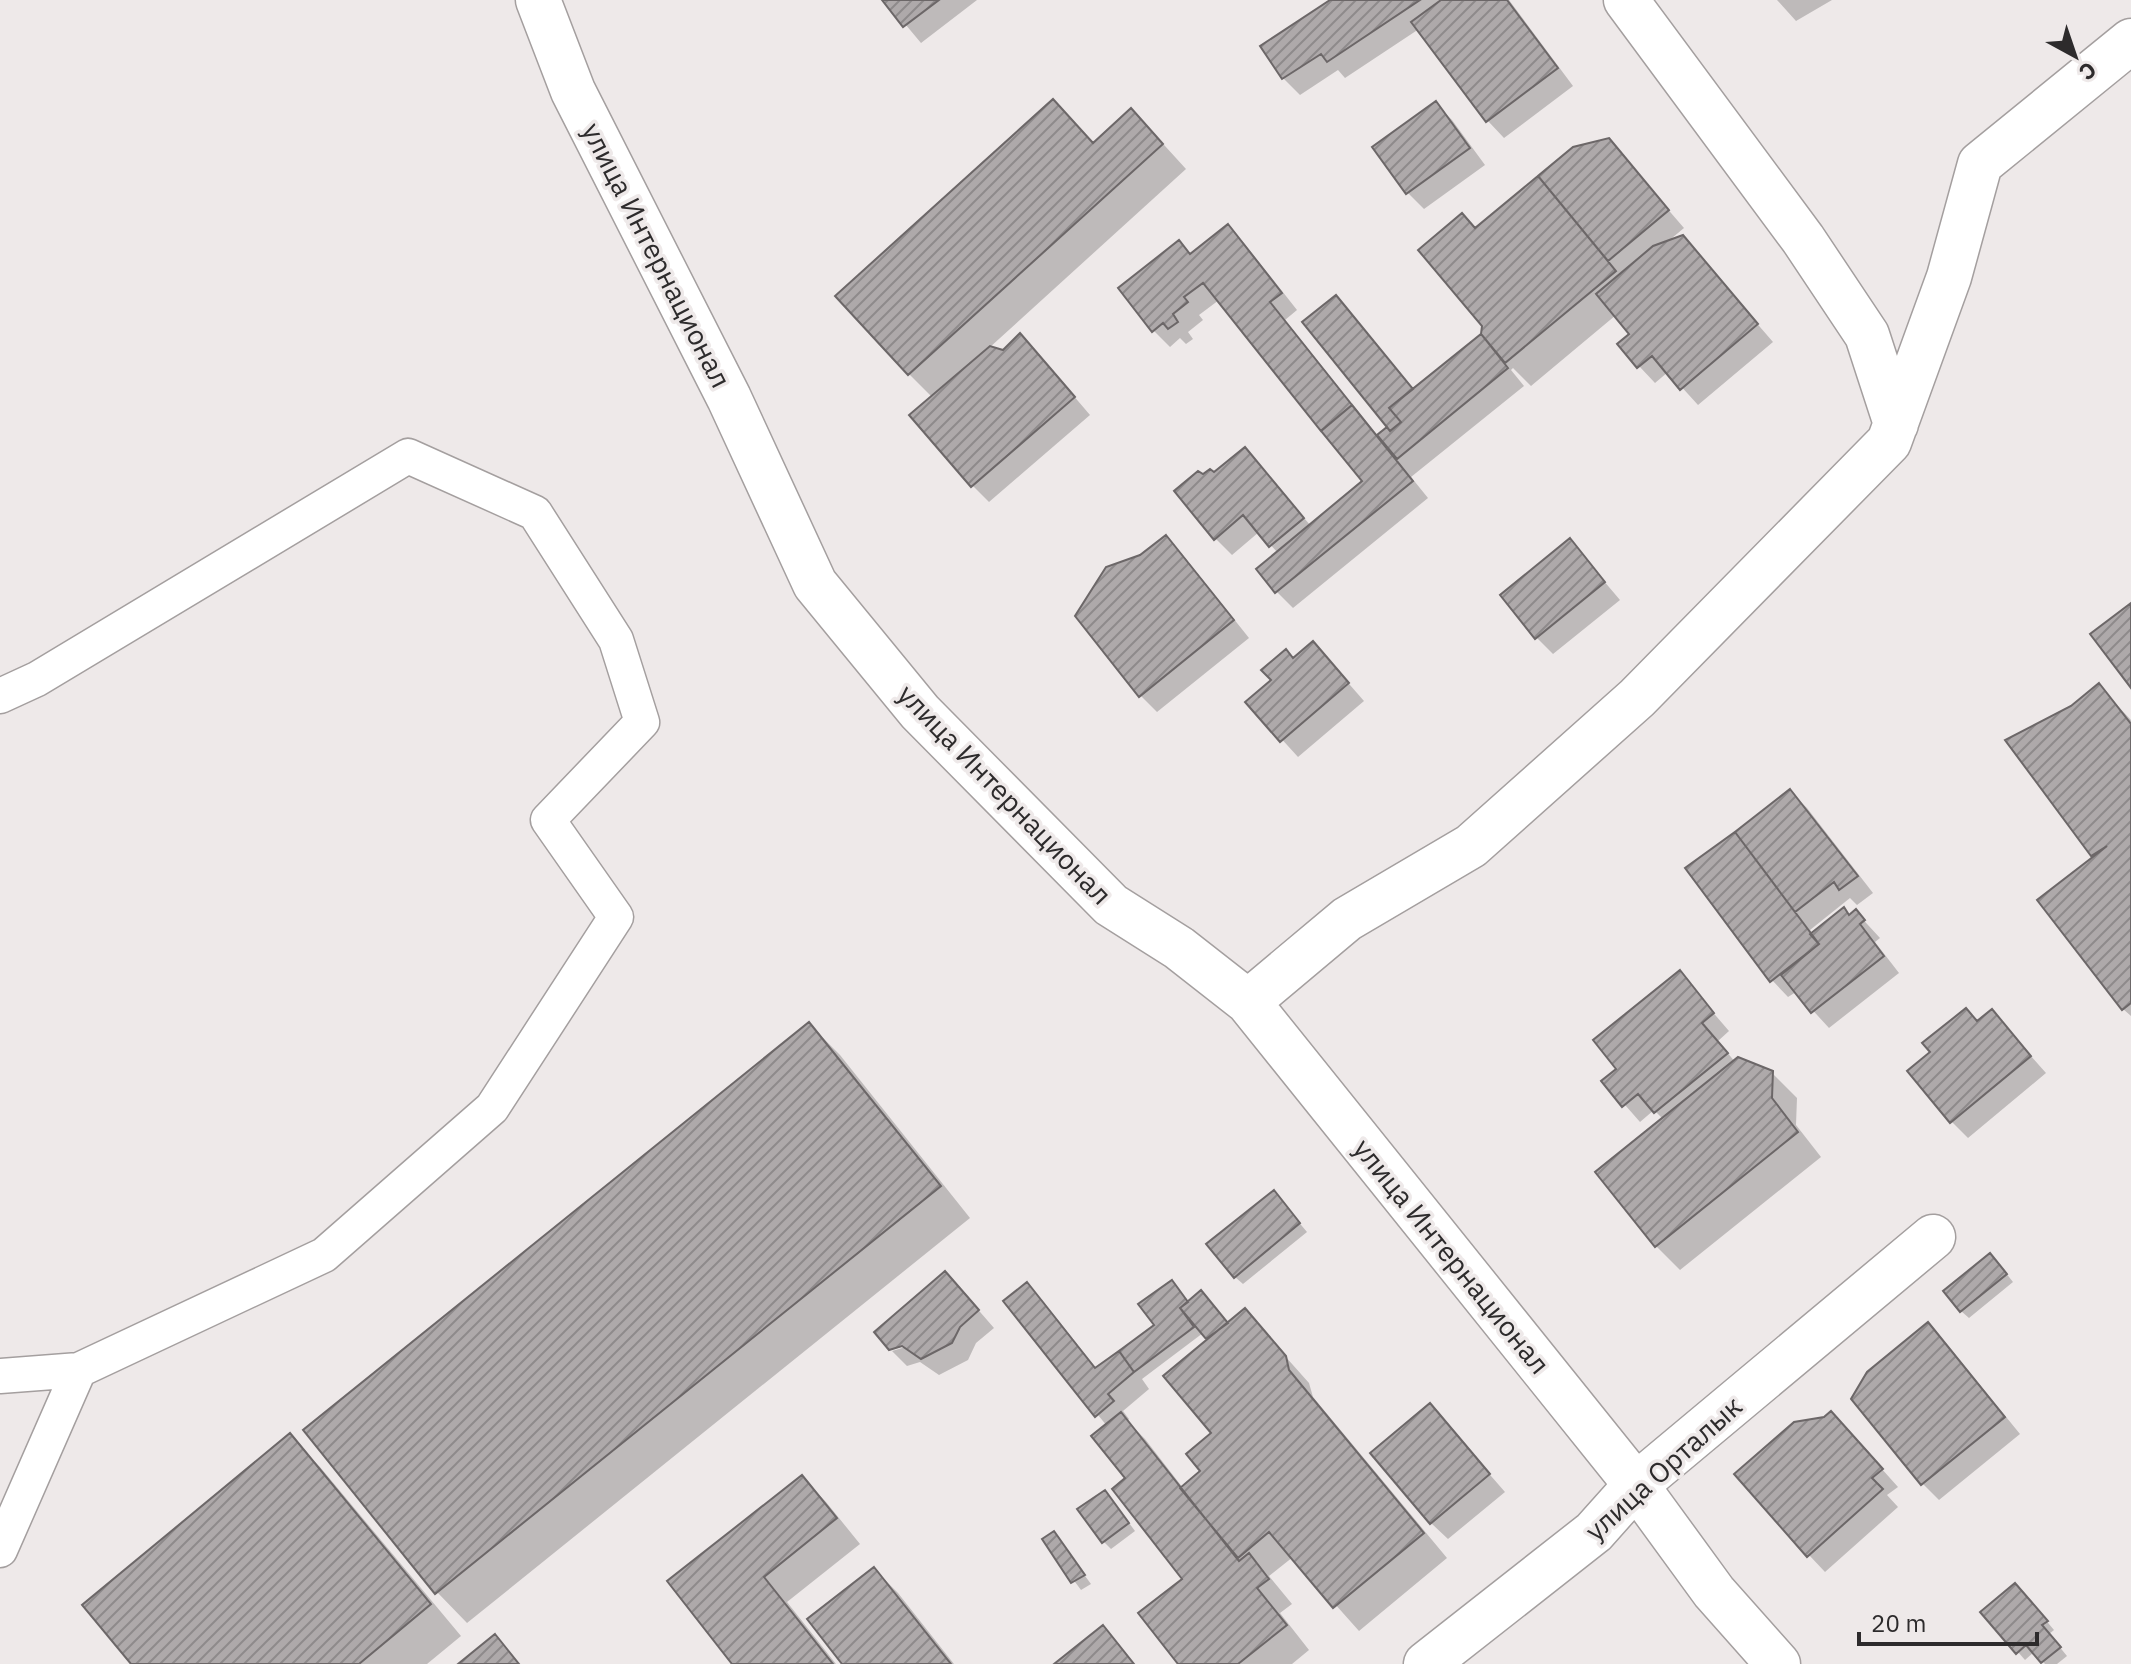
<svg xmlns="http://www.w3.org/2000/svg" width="2131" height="1664" font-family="'IBM Plex Sans',sans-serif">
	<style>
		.shadow { fill: #0003; fill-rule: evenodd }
		.building { fill: url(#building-hatch); stroke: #6c6768; stroke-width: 2 }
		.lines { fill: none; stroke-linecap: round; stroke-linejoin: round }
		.lane-casing { stroke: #a49f9f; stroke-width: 37 }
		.street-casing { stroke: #a49f9f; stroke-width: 47 }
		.lane { stroke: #fff; stroke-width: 34 }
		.street { stroke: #fff; stroke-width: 44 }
		.labels { text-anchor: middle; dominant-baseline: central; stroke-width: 7; stroke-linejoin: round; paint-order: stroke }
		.street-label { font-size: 28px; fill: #2d2b2c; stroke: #eee9e9 }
	</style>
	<defs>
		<pattern id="building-hatch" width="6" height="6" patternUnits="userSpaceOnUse" patternTransform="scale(2)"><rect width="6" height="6" fill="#aea9aa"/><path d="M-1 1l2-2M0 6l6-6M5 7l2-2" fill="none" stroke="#8e8a8b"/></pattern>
	</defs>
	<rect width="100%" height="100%" fill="#eee9e9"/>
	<path class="shadow" d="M 885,0 L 977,0 L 921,43 Z
		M 1333,0 L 1509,0 L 1573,86 L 1504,138 L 1488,121 L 1419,29 L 1345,78 L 1338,70 L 1300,95 L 1283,78 Z
		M 1777,0 L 1832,0 L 1796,21 Z
		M 1436,104 L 1452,120 L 1485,165 L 1424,209 L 1407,192 Z
		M 1155,135 L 1186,169 L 989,348 L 1003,352 L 1037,353 L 1090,415 L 989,502 L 972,485 L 933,398 L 909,374 L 1094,145 Z
		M 1608,140 L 1684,228 L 1666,243 L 1683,238 L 1773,342 L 1698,405 L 1668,372 L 1655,383 L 1639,366 L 1632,334 L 1616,315 L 1531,386 L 1513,368 L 1511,370 L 1524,386 L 1411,477 L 1428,498 L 1293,608 L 1276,591 L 1278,553 L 1259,532 L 1232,555 L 1215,538 L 1203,477 L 1214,475 L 1245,450 L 1311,526 L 1365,481 L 1219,300 L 1199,315 L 1203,320 L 1188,332 L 1193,339 L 1186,344 L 1180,338 L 1170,347 L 1154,331 L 1121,289 L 1191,256 L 1227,226 L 1244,243 L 1297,310 L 1285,320 L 1378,436 L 1389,427 L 1336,297 L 1414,390 L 1482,335 L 1476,230 L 1574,149 Z
		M 1165,538 L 1182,554 L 1249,638 L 1157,712 L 1141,696 L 1077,616 Z
		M 1570,541 L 1620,600 L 1553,654 L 1536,637 Z
		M 1294,660 L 1329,661 L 1364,701 L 1298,757 L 1248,702 Z
		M 2099,686 L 2131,720 L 2131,1016 L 2123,1009 L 2094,858 L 2008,740 L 2072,708 Z
		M 1790,792 L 1807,808 L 1873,893 L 1857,905 L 1850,898 L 1810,930 L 1813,934 L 1856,912 L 1880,938 L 1875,942 L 1899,973 L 1829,1028 L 1796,992 L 1788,997 L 1772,980 Z
		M 1679,973 L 1729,1031 L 1718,1041 L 1735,1062 L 1772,1073 L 1797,1098 L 1796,1125 L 1821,1157 L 1680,1270 L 1656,1246 L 1664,1120 L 1654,1110 L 1640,1122 L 1604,1081 L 1619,1069 Z
		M 1992,1012 L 2046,1073 L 1968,1138 L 1951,1121 L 1978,1023 Z
		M 809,1024 L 840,1055 L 970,1218 L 467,1623 L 437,1592 Z
		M 1281,1201 L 1307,1232 L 1243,1284 L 1235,1277 Z
		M 1998,1263 L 2013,1282 L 1969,1318 L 1961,1311 Z
		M 1026,1285 L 1043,1301 L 1097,1369 L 1156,1325 L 1141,1304 L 1189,1304 L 1228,1325 L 1245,1311 L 1309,1383 L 1313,1397 L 1447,1558 L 1359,1631 L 1293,1557 L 1269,1576 L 1292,1604 L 1280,1613 L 1309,1650 L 1292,1664 L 1180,1664 L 1185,1579 L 1127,1479 L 1107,1426 L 1005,1301 ZM 1203,1333 L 1210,1340 L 1214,1433 L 1202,1471 L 1183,1488 L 1145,1439 L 1127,1421 L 1129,1419 L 1123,1411 L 1149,1389 L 1142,1379 Z
		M 961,1290 L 994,1328 L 976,1343 L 968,1360 L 939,1375 L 920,1362 L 907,1366 L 892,1351 L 912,1345 Z
		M 1928,1324 L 1944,1341 L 2020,1434 L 1939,1500 L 1922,1483 Z
		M 1430,1406 L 1505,1492 L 1448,1539 L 1431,1523 Z
		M 1847,1430 L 1898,1487 L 1887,1495 L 1898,1507 L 1825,1572 L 1809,1555 Z
		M 289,1436 L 320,1467 L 461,1636 L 427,1664 L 134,1664 Z
		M 802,1477 L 826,1502 L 860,1544 L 787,1602 L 836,1664 L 735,1664 L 670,1582 Z
		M 1112,1500 L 1135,1531 L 1111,1549 L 1103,1541 Z
		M 1054,1534 L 1091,1584 L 1081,1590 L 1044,1540 Z
		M 874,1569 L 898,1593 L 954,1664 L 844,1664 Z
		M 2023,1593 L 2054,1630 L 2049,1634 L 2067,1656 L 2057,1664 L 2045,1664 L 2034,1652 L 2025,1660 L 2018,1652 Z"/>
	<path class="building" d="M 882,0 L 939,0 L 903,27 Z
		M 1330,0 L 1420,0 L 1327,62 L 1321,54 L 1282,79 L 1260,46 Z
		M 1441,0 L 1507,0 L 1558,68 L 1486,122 L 1411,22 Z
		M 1053,99 L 1093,143 L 1131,108 L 1163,144 L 908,375 L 835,296 Z
		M 1436,101 L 1470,148 L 1406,194 L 1372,147 Z
		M 1609,138 L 1669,210 L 1608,261 L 1538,176 L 1573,147 Z
		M 1538,176 L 1616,271 L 1505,363 L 1481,334 L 1482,326 L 1418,250 L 1462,213 L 1475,228 Z
		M 1228,224 L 1282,293 L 1270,302 L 1352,405 L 1321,431 L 1203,283 L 1184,297 L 1188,302 L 1173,314 L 1178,322 L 1168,329 L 1163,323 L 1152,332 L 1118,288 L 1179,240 L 1190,254 Z
		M 1683,235 L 1758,324 L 1680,390 L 1652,356 L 1637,368 L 1617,344 L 1629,334 L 1596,294 L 1653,246 Z
		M 1336,295 L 1413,389 L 1389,408 L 1401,422 L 1390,431 L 1302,322 Z
		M 1020,333 L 1075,397 L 971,487 L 909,415 L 990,346 L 1003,350 Z
		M 1481,334 L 1508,368 L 1397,459 L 1377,435 L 1387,427 L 1390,431 L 1401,422 L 1389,408 Z
		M 1352,405 L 1413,481 L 1275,593 L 1256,569 L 1362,481 L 1321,431 Z
		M 1245,447 L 1304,518 L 1269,547 L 1243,515 L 1214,540 L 1174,491 L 1198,471 L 1203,474 L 1210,469 L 1214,472 Z
		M 1166,535 L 1234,620 L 1139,697 L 1075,616 L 1106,567 L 1140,555 Z
		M 1570,538 L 1605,582 L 1535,639 L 1500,595 Z
		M 2131,603 L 2131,688 L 2090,634 Z
		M 1313,641 L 1349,683 L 1280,742 L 1245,702 L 1271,680 L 1261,670 L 1286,649 L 1293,658 Z
		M 2099,683 L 2131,724 L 2131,1003 L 2122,1010 L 2037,900 L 2107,846 L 2091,856 L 2005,740 L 2071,706 Z
		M 1790,789 L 1858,876 L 1839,890 L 1834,882 L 1795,912 L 1735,832 Z
		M 1735,832 L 1819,944 L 1770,982 L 1685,868 Z
		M 1844,907 L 1849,915 L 1856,909 L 1865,920 L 1860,924 L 1884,956 L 1811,1013 L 1781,975 L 1819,944 L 1810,934 Z
		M 1680,970 L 1714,1013 L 1702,1023 L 1728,1053 L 1654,1113 L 1638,1094 L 1622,1107 L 1601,1081 L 1616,1069 L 1593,1040 Z
		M 1966,1008 L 1977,1021 L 1992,1009 L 2031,1056 L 1950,1123 L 1907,1071 L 1930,1052 L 1922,1043 Z
		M 809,1022 L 941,1186 L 435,1594 L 303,1430 Z
		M 1738,1057 L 1773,1071 L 1772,1098 L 1798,1132 L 1655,1247 L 1595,1172 Z
		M 1274,1190 L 1300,1223 L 1234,1278 L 1206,1244 Z
		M 1990,1253 L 2007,1274 L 1960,1312 L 1943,1291 Z
		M 945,1271 L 979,1310 L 960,1327 L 952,1343 L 921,1359 L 902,1346 L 889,1350 L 874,1332 Z
		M 1172,1280 L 1188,1302 L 1180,1308 L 1194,1327 L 1134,1372 L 1119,1351 L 1154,1325 L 1138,1304 Z
		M 1027,1282 L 1095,1368 L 1119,1351 L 1134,1372 L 1108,1394 L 1114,1401 L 1095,1417 L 1003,1301 Z
		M 1201,1290 L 1228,1323 L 1206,1339 L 1180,1308 Z
		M 1245,1308 L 1286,1356 L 1289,1370 L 1424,1533 L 1333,1608 L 1269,1532 L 1238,1558 L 1180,1488 L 1200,1471 L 1186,1454 L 1211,1433 L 1163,1376 Z
		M 1928,1322 L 2005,1417 L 1921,1485 L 1851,1399 L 1867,1372 Z
		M 1430,1403 L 1490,1474 L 1430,1524 L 1370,1453 Z
		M 1831,1411 L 1883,1469 L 1872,1478 L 1883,1489 L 1807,1557 L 1734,1474 L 1794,1422 L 1824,1417 Z
		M 1121,1412 L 1239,1561 L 1249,1553 L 1269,1579 L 1257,1588 L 1287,1625 L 1238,1664 L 1178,1664 L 1138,1613 L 1182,1579 L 1112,1489 L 1125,1478 L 1091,1436 Z
		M 290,1433 L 431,1604 L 359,1664 L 131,1664 L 82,1605 Z
		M 802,1475 L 837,1518 L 764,1577 L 833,1664 L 732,1664 L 667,1581 Z
		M 1105,1490 L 1129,1523 L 1102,1543 L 1077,1509 Z
		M 1054,1531 L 1085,1575 L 1071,1583 L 1042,1539 Z
		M 874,1567 L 951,1664 L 842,1664 L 807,1619 Z
		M 2015,1583 L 2048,1621 L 2042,1625 L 2061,1647 L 2041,1663 L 2026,1645 L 2016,1654 L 1980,1612 Z
		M 1103,1625 L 1134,1664 L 1054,1664 Z
		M 495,1634 L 519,1664 L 458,1664 Z"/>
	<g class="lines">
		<g class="lane-casing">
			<path id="lane" d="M 0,696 L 37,679 L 408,456 L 535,513 L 616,640 L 642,722 L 548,820 L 616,917 L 492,1108 L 324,1255 L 79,1370 L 0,1376
				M 0,1550 L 79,1370"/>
		</g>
		<g class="street-casing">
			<path id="street" d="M 538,0 L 573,91 L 729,398 L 815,584 L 920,712 L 1111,905 L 1179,948 L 1248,1002 L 1636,1485 L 1714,1592 L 1778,1664
				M 1626,0 L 1803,239 L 1867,335 L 1896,424
				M 1248,1002 L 1347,919 L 1471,846 L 1637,698 L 1889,442 L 1949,277 L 1980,164 L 2131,41
				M 1426,1664 L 1594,1532 L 1636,1485 L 1933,1237"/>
		</g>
		<use href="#lane" class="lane"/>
		<use href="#street" class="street"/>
	</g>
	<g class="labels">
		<g class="street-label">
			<text transform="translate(657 255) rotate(63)">улица Интернационал</text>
			<text transform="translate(1005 794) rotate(46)">улица Интернационал</text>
			<text transform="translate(1452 1256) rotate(51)">улица Интернационал</text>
			<text transform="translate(1663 1468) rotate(-42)">улица Орталык</text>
		</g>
	</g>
	<g transform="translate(2075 56) rotate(140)" stroke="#eee9e9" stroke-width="6" paint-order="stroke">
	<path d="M0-6L14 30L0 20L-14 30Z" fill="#2d2b2c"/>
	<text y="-12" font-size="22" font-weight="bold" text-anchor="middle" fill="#2d2b2c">С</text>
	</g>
	<path d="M1859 1632v12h178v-12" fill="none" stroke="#2d2b2c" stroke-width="4"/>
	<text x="1871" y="1632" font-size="24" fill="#2d2b2c" stroke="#eee9e9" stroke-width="6" paint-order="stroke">20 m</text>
</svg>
